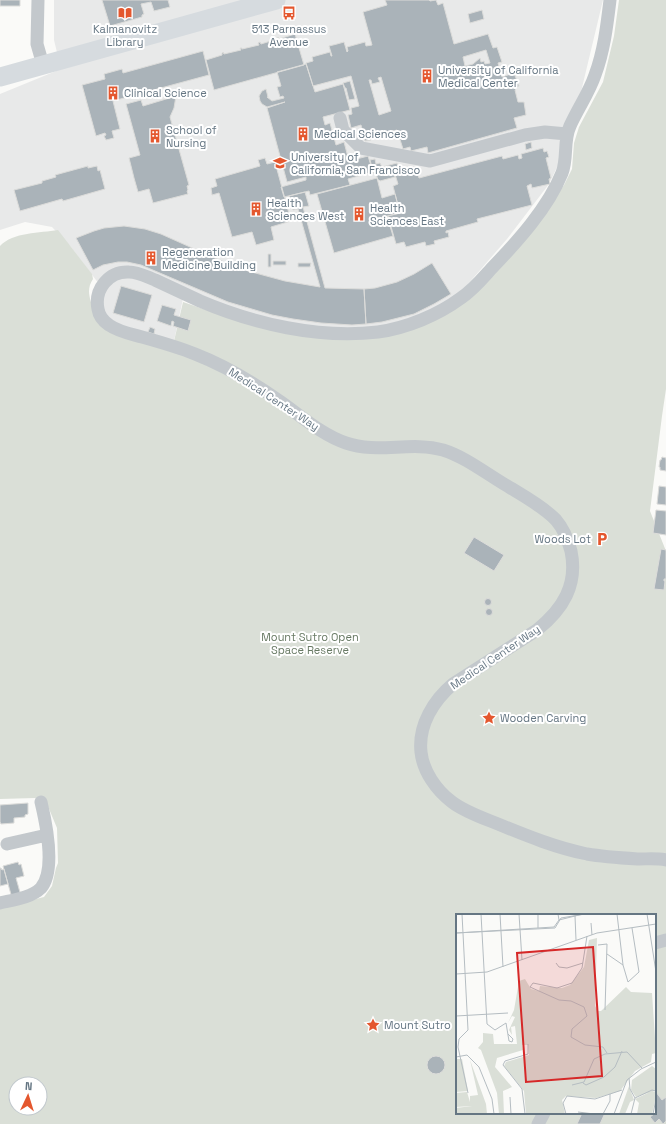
<svg xmlns="http://www.w3.org/2000/svg" width="666" height="1124" font-family="'Space Grotesk',sans-serif">
	<style>
		.built { fill: #e8e9e9 }
		.green { fill: #dadfd7; fill-rule: evenodd }
		.building { fill: #aab3b9; stroke: #dcdcda; fill-rule: evenodd }
		.lines { fill: none; stroke-linecap: round; stroke-linejoin: round }
		.street { stroke: #c3c8cc; stroke-width: 13 }
		.secondary { stroke: #d6dbdf; stroke-width: 19 }
		.labels { text-anchor: middle; dominant-baseline: central; stroke-width: 4; stroke-linejoin: round; paint-order: stroke }
		.poi-label { font-size: 11px; fill: #657683; stroke: #fff; text-anchor: start }
		.street-label { font-size: 11px; fill: #657683; stroke: #fff }
		.park-label { font-size: 11px; fill: #687a64; stroke: #fff }
		.inset-road { fill: none; stroke: #b5bdc2; stroke-width: 1 }
		.view { fill: #d62828; fill-opacity: 0.15; stroke: #d62828; stroke-width: 2 }
		.inset-edge { fill: none; stroke: #657683; stroke-width: 2 }
	</style>
	<rect width="100%" height="100%" fill="#fafaf8"/>
	<path class="built" d="M 54,0 L 603,0 L 569,142 L 549,184 L 507,239 L 449,306 L 374,332 L 313,332 L 184,294 L 172,350 L 101,325 L 99,284 L 71,247 L 52,227 L 25,222 L 0,230 L 0,94 L 61,69 L 54,40 Z"/>
	<path class="green" d="M 619,0 L 666,0 L 666,389 L 662,416 L 650,511 L 666,551 L 666,1124 L 0,1124 L 0,908 L 44,897 L 52,886 L 56,868 L 58,863 L 57,828 L 47,804 L 35,798 L 0,799 L 0,246 C 13,232 40,233 58,230 L 92,274 L 93,279 C 85,291 91,300 94,313 L 172,350 L 183,302 L 254,326 L 342,337 L 447,313 L 546,212 L 564,185 L 572,169 L 574,143 L 579,127 L 603,82 L 614,36 ZM 457,915 L 655,915 L 655,1113 L 457,1113 ZM 16,1084 L 40,1084 L 40,1108 L 16,1108 Z"/>
	<path class="building" d="M 0,0 L 20,0 L 20,6 L 0,6 Z
		M 102,0 L 168,0 L 170,7 L 154,11 L 151,2 L 141,4 L 144,14 L 142,15 L 142,17 L 110,26 Z
		M 385,0 L 429,0 L 430,1 L 436,0 L 438,5 L 443,3 L 454,44 L 488,34 L 493,48 L 497,47 L 502,62 L 498,63 L 502,77 L 514,73 L 519,86 L 515,90 L 518,102 L 524,102 L 526,115 L 514,118 L 517,128 L 428,153 L 427,147 L 411,151 L 410,147 L 403,149 L 397,130 L 371,137 L 371,140 L 365,141 L 361,125 L 351,128 L 348,115 L 352,114 L 351,108 L 359,106 L 351,76 L 313,86 L 306,63 L 313,61 L 312,57 L 330,52 L 331,56 L 332,56 L 329,46 L 337,44 L 344,42 L 347,52 L 348,51 L 347,47 L 365,42 L 366,46 L 372,45 L 363,12 L 387,5 ZM 486,50 L 490,63 L 485,64 L 484,61 L 481,62 L 480,58 L 473,64 L 465,66 L 463,57 ZM 381,77 L 391,111 L 379,115 L 369,80 L 371,80 L 372,84 L 380,82 L 378,78 Z
		M 482,10 L 484,19 L 470,23 L 468,14 Z
		M 295,34 L 304,65 L 214,90 L 206,60 L 222,55 L 222,53 L 223,52 L 224,54 L 241,50 L 240,48 L 242,48 L 242,49 L 259,45 L 258,43 L 260,42 L 261,44 L 277,39 L 277,38 L 278,37 L 279,39 Z
		M 203,51 L 209,75 L 113,101 L 120,129 L 112,131 L 114,138 L 106,140 L 104,136 L 106,135 L 105,133 L 96,136 L 82,85 L 105,79 L 104,74 L 122,69 L 123,73 Z
		M 306,64 L 315,92 L 343,84 L 350,110 L 323,117 L 325,125 L 330,123 L 336,145 L 344,142 L 349,161 L 368,156 L 373,172 L 348,179 L 350,185 L 310,195 L 309,191 L 284,197 L 281,187 L 306,180 L 306,177 L 287,182 L 267,108 L 285,102 L 267,107 L 262,104 L 260,101 L 259,96 L 262,91 L 266,89 L 268,97 L 267,97 L 272,101 L 284,98 L 283,96 L 280,97 L 277,87 L 281,86 L 277,72 Z
		M 350,81 L 355,99 L 349,100 L 346,88 L 345,88 L 343,83 Z
		M 176,96 L 174,108 L 170,117 L 189,185 L 187,186 L 188,190 L 187,191 L 188,194 L 153,203 L 149,189 L 138,192 L 134,178 L 129,158 L 140,155 L 126,104 L 141,100 L 143,106 Z
		M 531,142 L 532,148 L 526,150 L 525,144 Z
		M 543,148 L 544,152 L 547,151 L 549,157 L 546,158 L 551,178 L 549,179 L 550,184 L 532,188 L 531,184 L 527,186 L 532,205 L 477,219 L 478,222 L 446,231 L 446,233 L 448,232 L 449,237 L 434,241 L 435,244 L 426,246 L 425,242 L 406,247 L 404,242 L 396,244 L 388,216 L 400,213 L 393,186 L 398,184 L 393,168 L 392,169 L 395,177 L 380,181 L 379,180 L 378,180 L 376,174 L 374,174 L 370,160 L 375,159 L 376,164 L 380,163 L 382,167 L 397,163 L 399,172 L 416,168 L 419,178 L 502,156 L 503,159 L 518,155 L 519,159 L 522,158 L 521,154 Z
		M 265,158 L 267,164 L 275,162 L 291,221 L 271,227 L 274,240 L 256,245 L 252,232 L 232,237 L 219,193 L 212,195 L 211,188 L 217,186 L 215,179 L 260,166 L 258,160 Z
		M 88,166 L 88,168 L 97,166 L 98,171 L 100,170 L 105,189 L 63,201 L 62,199 L 20,211 L 14,190 L 42,183 L 42,181 L 56,177 L 55,175 Z
		M 377,178 L 382,198 L 395,194 L 400,213 L 387,216 L 393,236 L 334,253 L 317,194 Z
		M 305,192 L 309,206 L 303,207 L 325,288 L 364,289 L 366,324 L 352,325 L 321,323 L 293,319 L 272,315 L 228,302 L 141,265 L 127,262 L 118,262 L 103,265 L 93,270 L 76,238 L 94,231 L 104,228 L 124,226 L 145,229 L 161,234 L 217,259 L 248,271 L 285,281 L 320,287 L 298,209 L 293,210 L 289,196 Z
		M 268,254 L 271,254 L 271,267 L 268,267 Z
		M 273,261 L 286,261 L 286,265 L 273,265 Z
		M 298,263 L 311,263 L 310,267 L 298,267 Z
		M 432,263 L 451,294 L 434,304 L 414,314 L 382,322 L 366,324 L 364,289 L 375,288 L 397,282 L 414,274 Z
		M 121,286 L 152,295 L 144,322 L 113,313 Z
		M 162,305 L 176,309 L 174,315 L 191,320 L 188,331 L 173,326 L 174,322 L 172,321 L 171,326 L 157,321 Z
		M 150,327 L 155,329 L 154,334 L 148,332 Z
		M 662,457 L 666,458 L 666,471 L 660,470 L 660,467 L 659,467 L 660,460 L 661,460 Z
		M 659,486 L 666,487 L 666,505 L 657,504 Z
		M 656,510 L 666,511 L 666,535 L 653,533 Z
		M 474,537 L 504,555 L 494,571 L 464,553 Z
		M 661,549 L 666,550 L 666,579 L 664,579 L 664,581 L 665,581 L 664,590 L 654,589 Z
		M484.5 602a3.5 3.5 0 1 1 7 0a3.5 3.5 0 1 1-7 0Z
		M485.5 612a3.5 3.5 0 1 1 7 0a3.5 3.5 0 1 1-7 0Z
		M 28,803 L 28,814 L 25,815 L 25,817 L 14,818 L 14,823 L 1,824 L 0,822 L 0,805 Z
		M 18,862 L 19,865 L 21,864 L 24,876 L 16,878 L 21,896 L 12,898 L 3,866 Z
		M 0,868 L 1,868 L 2,870 L 4,869 L 8,884 L 0,886 Z
		M427 1065a9 9 0 1 1 18 0a9 9 0 1 1-18 0Z
		M 656,1092 L 662,1100 L 666,1097 L 666,1121 L 663,1124 L 659,1119 L 655,1123 L 650,1117 L 654,1114 L 653,1113 L 655,1113 Z
		M 582,1113 L 605,1113 L 600,1124 L 577,1124 Z"/>
	<g class="lines">
		<path class="street" d="M 38,0 L 37,44 L 43,65
			M 610,0 C 607,25 604,51 595,75 C 589,93 578,108 570,126 C 563,141 568,158 562,173 C 548,208 517,242 491,269 C 482,279 473,290 461,298 C 438,315 407,328 378,332 C 319,339 254,324 200,301 C 185,294 170,287 155,280 C 147,277 138,272 129,272 C 109,271 94,289 98,309 C 99,316 103,321 109,325 C 119,332 131,334 142,337 C 160,342 178,347 195,354 C 226,366 254,383 281,402 C 301,416 322,435 346,443 C 377,454 411,441 443,450 C 465,457 484,472 504,484 C 520,494 543,506 556,520 C 563,528 568,540 571,551 C 578,585 563,609 537,630 L 453,684 C 434,700 418,725 421,752 C 423,771 436,790 452,802 C 465,812 483,818 498,824 C 527,836 557,848 587,854 C 604,857 622,858 639,859 C 648,859 657,858 666,860
			M 340,118 L 343,130 L 361,148 L 430,161 L 525,135 L 545,132 L 567,134
			M 7,844 L 47,835
			M 0,903 C 13,900 31,898 41,888 C 56,870 46,823 41,802
			M 655,943 L 666,940
			M 538,1124 L 544,1113"/>
		<path class="secondary" d="M 0,77 L 276,0"/>
	</g>
	<defs>
		<g id="library-bare" transform="scale(1.08)"><path d="M-6-4Q-3-5.5-.7-3.5V5Q-3 3-6 4ZM6-4Q3-5.5 .7-3.5V5Q3 3 6 4Z" fill="#e4572e" stroke="#fff" stroke-width="2.5" paint-order="stroke"/></g>
		<g id="bus-bare" transform="scale(1.08)"><path d="M-5-6H5V4H4V6H2V4H-2V6H-4V4H-5ZM-3.5-4V0h7V-4ZM-3.5 1.2v1.5H-2V1.2ZM2 1.2v1.5H3.5V1.2Z" fill="#e4572e" stroke="#fff" stroke-width="2.5" paint-order="stroke"/></g>
		<g id="building-bare" transform="scale(1.08)"><path d="M-4-6H4V6H1V3H-1V6H-4ZM-2.5-4.3h1.7v1.8h-1.7ZM.8-4.3h1.7v1.8H.8ZM-2.5-1h1.7V.8h-1.7ZM.8-1h1.7V.8H.8Z" fill="#e4572e" stroke="#fff" stroke-width="2.5" paint-order="stroke"/></g>
		<g id="university-bare" transform="scale(1.08)"><path d="M0-5L7-2L0 1L-7-2ZM-4 1L0 2.5L4 1V4Q0 6-4 4Z" fill="#e4572e" stroke="#fff" stroke-width="2.5" paint-order="stroke"/></g>
		<g id="parking-bare" transform="scale(1.08)"><path d="M-3.5-5.5H1a3.5 3.5 0 0 1 0 7H-1V5.5H-3.5ZM-1-3.4V-.6H.8a1.4 1.4 0 0 0 0-2.8Z" fill="#e4572e" stroke="#fff" stroke-width="2.5" paint-order="stroke"/></g>
		<g id="sight-bare" transform="scale(1.08)"><path d="M0-6L1.8-2.2L6-1.7L2.9 1.2L3.7 5.4L0 3.3L-3.7 5.4L-2.9 1.2L-6-1.7L-1.8-2.2Z" fill="#e4572e" stroke="#fff" stroke-width="2.5" paint-order="stroke"/></g>
	</defs>
	<g fill-rule="evenodd">
		<use href="#library-bare" x="125" y="13"/>
		<use href="#bus-bare" x="289" y="13"/>
		<use href="#building-bare" x="427" y="76"/>
		<use href="#building-bare" x="113" y="93"/>
		<use href="#building-bare" x="303" y="134"/>
		<use href="#building-bare" x="155" y="136"/>
		<use href="#university-bare" x="280" y="163"/>
		<use href="#building-bare" x="256" y="209"/>
		<use href="#building-bare" x="359" y="214"/>
		<use href="#building-bare" x="151" y="258"/>
		<use href="#parking-bare" x="602" y="539"/>
		<use href="#sight-bare" x="489" y="718"/>
		<use href="#sight-bare" x="373" y="1025"/>
	</g>
	<g class="labels">
		<g class="poi-label">
			<text x="125" y="29" text-anchor="middle">Kalmanovitz<tspan x="125" dy="13">Library</tspan></text>
			<text x="289" y="29" text-anchor="middle">513 Parnassus<tspan x="289" dy="13">Avenue</tspan></text>
			<text x="438" y="70">University of California<tspan x="438" dy="13">Medical Center</tspan></text>
			<text x="124" y="93">Clinical Science</text>
			<text x="166" y="130">School of<tspan x="166" dy="13">Nursing</tspan></text>
			<text x="314" y="134">Medical Sciences</text>
			<text x="291" y="157">University of<tspan x="291" dy="13">California, San Francisco</tspan></text>
			<text x="267" y="203">Health<tspan x="267" dy="13">Sciences West</tspan></text>
			<text x="370" y="208">Health<tspan x="370" dy="13">Sciences East</tspan></text>
			<text x="162" y="252">Regeneration<tspan x="162" dy="13">Medicine Building</tspan></text>
			<text x="591" y="539" text-anchor="end">Woods Lot</text>
			<text x="500" y="718">Wooden Carving</text>
			<text x="384" y="1025">Mount Sutro</text>
		</g>
		<g class="street-label">
			<text transform="translate(274 399) rotate(33)">Medical Center Way</text>
			<text transform="translate(495 657) rotate(-34)">Medical Center Way</text>
		</g>
		<g class="park-label">
			<text x="310" y="637">Mount Sutro Open<tspan x="310" dy="13">Space Reserve</tspan></text>
		</g>
	</g>
	<g transform="translate(456 914)">
		<rect width="200" height="200" fill="#fafaf8"/>
		<path d="M 141,24 L 139,92 L 142,97 L 145,97 L 170,73 L 175,78 L 196,79 L 200,139 L 196,140 L 195,148 L 179,157 L 164,177 L 140,184 L 110,182 L 106,186 L 109,200 L 70,200 L 68,177 L 48,152 L 50,148 L 73,141 L 72,131 L 66,131 L 67,136 L 41,144 L 39,153 L 56,173 L 47,177 L 48,200 L 43,200 L 41,179 L 25,136 L 22,134 L 27,128 L 27,119 L 37,120 L 38,130 L 61,130 L 59,112 L 55,113 L 56,121 L 53,116 L 59,103 L 56,102 L 52,109 L 58,96 L 63,67 L 69,65 L 75,75 L 83,77 L 84,72 L 106,74 L 114,71 L 128,53 L 133,26 ZM 0,145 L 6,145 L 12,177 L 0,178 ZM 14,146 L 30,190 L 31,200 L 0,200 L 0,194 L 16,192 L 0,193 L 0,179 L 11,178 L 14,188 L 14,182 L 22,181 ZM 196,152 L 200,155 L 200,176 L 180,183 L 175,176 L 176,166 ZM 173,172 L 178,186 L 174,188 L 169,200 L 163,200 ZM 196,177 L 200,178 L 200,183 L 196,200 L 181,200 L 183,189 L 179,185 Z" fill="#dadfd7"/>
		<path class="inset-road" d="M 6,0 L 12,116 L 3,125 L 2,133 L 12,179M 25,0 L 31,110 L 39,116 L 50,109 L 53,127 L 56,128 L 57,125 L 52,120M 44,0 L 47,53M 63,0 L 66,46M 82,0 L 82,14M 161,0 L 167,51 L 172,68 L 183,58 L 176,14M 191,0 L 200,58M 119,2 L 120,26M 103,6 L 127,0M 135,9 L 136,21M 0,19 L 98,13 L 103,6 L 102,0M 0,19 L 99,14 L 105,4 L 129,0M 131,22 L 126,54 L 116,69 L 101,74 L 77,69 L 74,73 L 103,86 L 115,87 L 128,93 L 131,102 L 116,115 L 115,123 L 129,131 L 147,133 L 151,139M 142,31 L 151,30 L 149,96M 151,40 L 167,51M 100,49 L 103,53 L 111,54 L 127,49M 0,60 L 31,58 L 141,19 L 200,10M 0,102 L 52,99M 0,143 L 11,141 L 23,153 L 36,185 L 38,200M 173,164 L 174,175 L 179,184 L 175,200M 127,169 L 130,171 L 148,163 L 159,153 L 166,137M 116,171 L 128,168 L 138,145 L 149,140 L 171,138 L 186,154M 54,183 L 55,200M 179,184 L 196,176 L 200,177M 122,198 L 138,200M 69,200 L 66,175 L 47,151 L 49,147 L 72,140 L 72,130M 110,200 L 107,189 L 111,182 L 139,185 L 166,176M 147,200 L 154,187 L 154,180M 158,200 L 171,166 L 185,155 L 200,148M 197,200 L 200,185"/>
		<path class="view" d="M 137,33 L 146,162 L 70,168 L 61,39 Z"/>
		<rect width="200" height="200" class="inset-edge"/>
	</g>
	<g transform="translate(28 1096) rotate(4)"><circle r="19" fill="#ffffff" stroke="#c1c8cd"/>
	<path d="M0-3L7 15L0 10L-7 15Z" fill="#e4572e"/>
	<text y="-6" font-size="11" font-weight="bold" text-anchor="middle" fill="#657683">N</text>
	</g>
</svg>
